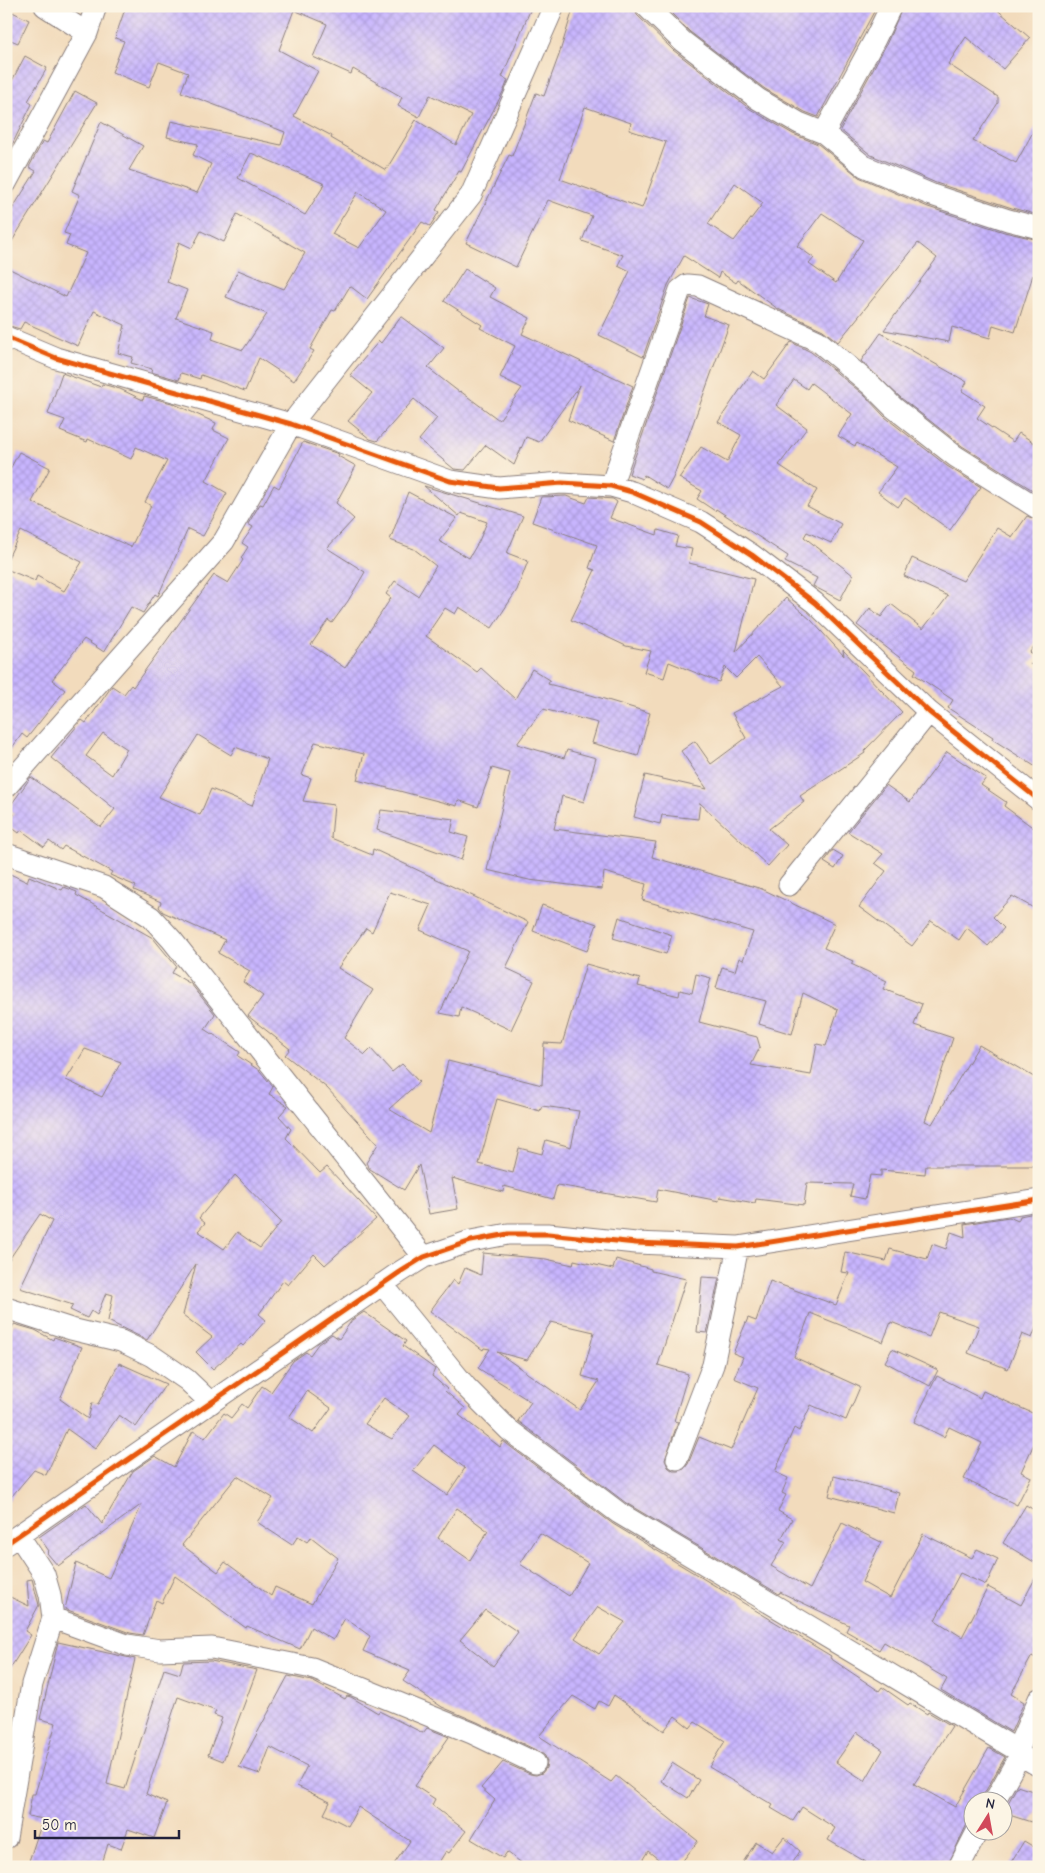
<svg xmlns="http://www.w3.org/2000/svg" width="1045" height="1873" font-family="'Comic Neue',sans-serif">
	<style>
		.building { fill: url(#building-cross-hatch); fill-rule: evenodd }
		.lines { fill: none; stroke-linecap: round; stroke-linejoin: round }
		.minor-casing { stroke: #8a7e7c; stroke-width: 23 }
		.minor { stroke: #fff; stroke-width: 21 }
		.cycleway-casing { stroke: #fcf5e5; stroke-width: 8 }
		.cycleway { stroke: #e8590c; stroke-width: 5 }
	</style>
	<defs>
		<pattern id="building-cross-hatch" width="8" height="8" patternUnits="userSpaceOnUse" patternTransform="scale(1.25)"><rect width="8" height="8" fill="#c8b5fe"/><path d="M0 0l8 8M0 8l8-8" fill="none" stroke="#ac9bdb"/></pattern>
	</defs>
	<rect width="100%" height="100%" fill="#fcf5e5"/>
	<filter id="ink" filterUnits="userSpaceOnUse"><feTurbulence type="fractalNoise" baseFrequency=".02" numOctaves="2"/><feDisplacementMap in="SourceGraphic" scale="10" xChannelSelector="R" yChannelSelector="G"/><feConvolveMatrix kernelMatrix="1 2 1 2 8 2 1 2 1" color-interpolation-filters="sRGB"/></filter>
	<filter id="wash" filterUnits="userSpaceOnUse"><feTurbulence type="fractalNoise" baseFrequency=".0096" numOctaves="4" result="noise"/><feDisplacementMap in="SourceGraphic" scale="20" xChannelSelector="R" yChannelSelector="G"/><feGaussianBlur stdDeviation="1.12" result="paint"/><feColorMatrix in="noise" values="0 0 0 0 0 0 0 0 0 0 0 0 0 0 0 0 0 1.4 0 .05"/><feComposite in="paint" operator="in"/></filter>
	<g filter="url(#wash)">
		<rect width="100%" height="100%" fill="#f2dbbc"/>
		<g id="blocks">
			<path class="building" d="M 126,6 L 532,6 L 502,77 L 508,80 L 504,90 L 461,172 L 459,171 L 436,210 L 439,212 L 430,226 L 422,222 L 367,299 L 350,286 L 335,311 L 332,310 L 310,349 L 314,351 L 294,381 L 259,358 L 245,391 L 201,375 L 200,379 L 181,373 L 179,380 L 151,372 L 152,369 L 131,363 L 133,357 L 118,353 L 125,325 L 94,311 L 78,346 L 24,322 L 20,329 L 6,325 L 6,267 L 66,297 L 86,253 L 66,245 L 70,235 L 64,233 L 80,195 L 72,191 L 101,122 L 143,146 L 129,170 L 197,193 L 211,164 L 193,155 L 198,144 L 167,137 L 171,121 L 281,145 L 285,132 L 181,92 L 188,73 L 159,62 L 149,87 L 112,72 L 124,41 L 115,38 ZM 294,10 L 327,24 L 313,57 L 351,74 L 353,69 L 402,97 L 398,106 L 419,117 L 430,95 L 471,115 L 456,145 L 416,120 L 386,170 L 331,138 L 332,136 L 294,116 L 318,71 L 279,50 ZM 251,153 L 325,184 L 305,215 L 238,178 ZM 358,192 L 386,210 L 359,248 L 332,234 ZM 237,214 L 305,253 L 284,289 L 238,270 L 226,297 L 267,314 L 243,350 L 212,339 L 214,331 L 176,318 L 187,290 L 167,282 L 179,242 L 192,248 L 201,231 L 224,242 Z
				M 574,6 L 634,6 L 637,15 L 673,50 L 750,109 L 793,134 L 818,144 L 859,177 L 928,207 L 1004,232 L 1039,240 L 1039,277 L 1033,275 L 1015,332 L 993,325 L 990,338 L 952,327 L 949,342 L 884,330 L 937,258 L 918,243 L 838,342 L 823,330 L 778,309 L 738,280 L 736,283 L 720,272 L 718,278 L 684,256 L 668,285 L 643,357 L 599,335 L 630,271 L 618,265 L 623,255 L 582,241 L 592,216 L 548,200 L 516,267 L 466,243 L 509,155 L 512,156 L 536,93 L 544,96 L 559,55 ZM 585,107 L 631,123 L 629,130 L 666,142 L 642,208 L 560,179 ZM 735,183 L 763,203 L 734,241 L 708,224 ZM 822,213 L 863,240 L 836,283 L 809,264 L 814,258 L 797,246 Z
				M 664,6 L 877,6 L 818,117 L 805,112 L 765,89 L 690,32 Z
				M 903,6 L 993,6 L 1030,38 L 1003,69 L 966,37 L 948,64 L 998,97 L 998,103 L 973,141 L 1016,163 L 1039,121 L 1039,215 L 1012,208 L 936,183 L 871,155 L 840,130 L 886,45 Z
				M 6,9 L 29,20 L 18,43 L 6,38 Z
				M 25,56 L 47,68 L 28,101 L 32,104 L 7,155 L 6,92 Z
				M 75,91 L 97,103 L 6,251 L 6,219 L 36,171 L 29,167 L 43,141 L 47,143 Z
				M 465,269 L 495,288 L 490,297 L 530,318 L 522,334 L 633,386 L 614,441 L 568,420 L 580,385 L 539,442 L 526,437 L 514,465 L 486,445 L 465,470 L 454,469 L 419,440 L 437,418 L 414,399 L 377,441 L 370,439 L 348,421 L 372,393 L 350,375 L 379,341 L 381,343 L 401,316 L 444,348 L 428,368 L 459,392 L 460,391 L 499,420 L 522,388 L 500,377 L 515,346 L 480,328 L 482,325 L 444,301 Z
				M 690,298 L 708,304 L 704,316 L 729,325 L 673,478 L 667,489 L 644,475 L 642,479 L 629,474 Z
				M 881,333 L 967,382 L 962,391 L 985,406 L 977,418 L 1013,442 L 1019,433 L 1039,446 L 1039,494 L 962,446 L 901,398 L 861,361 Z
				M 791,342 L 811,352 L 864,395 L 885,417 L 947,466 L 981,487 L 950,530 L 905,498 L 898,507 L 878,492 L 897,467 L 857,443 L 855,446 L 838,436 L 852,414 L 811,383 L 807,389 L 794,380 L 776,405 L 807,428 L 779,465 L 817,490 L 807,506 L 841,524 L 831,543 L 807,532 L 804,537 L 853,575 L 840,600 L 813,586 L 817,578 L 785,562 L 788,556 L 716,509 L 715,511 L 697,499 L 702,491 L 679,478 L 701,447 L 727,462 L 741,435 L 718,422 L 753,371 L 764,379 Z
				M 62,373 L 101,387 L 102,384 L 120,389 L 143,400 L 144,396 L 172,403 L 216,423 L 213,430 L 229,438 L 206,481 L 227,493 L 203,536 L 188,529 L 158,596 L 155,594 L 143,613 L 131,607 L 104,652 L 84,639 L 52,680 L 65,690 L 27,738 L 22,734 L 6,756 L 6,569 L 35,581 L 37,576 L 64,591 L 82,562 L 21,531 L 6,562 L 6,477 L 19,452 L 50,468 L 32,502 L 131,547 L 151,506 L 145,502 L 167,461 L 136,447 L 131,459 L 88,439 L 87,442 L 60,431 L 65,420 L 48,414 Z
				M 303,442 L 339,454 L 338,456 L 356,466 L 336,503 L 354,519 L 327,548 L 365,572 L 348,601 L 332,623 L 328,620 L 311,645 L 345,668 L 391,598 L 386,594 L 395,581 L 418,596 L 436,566 L 414,549 L 390,540 L 408,492 L 457,518 L 439,541 L 469,558 L 479,541 L 487,522 L 461,513 L 459,516 L 424,486 L 523,516 L 507,553 L 528,561 L 517,590 L 492,628 L 459,607 L 455,614 L 445,608 L 426,636 L 477,672 L 481,668 L 515,699 L 532,669 L 550,680 L 548,684 L 591,695 L 650,713 L 638,756 L 592,743 L 598,723 L 543,709 L 517,744 L 564,758 L 567,750 L 596,758 L 584,802 L 562,796 L 554,829 L 656,842 L 652,857 L 762,889 L 835,924 L 824,948 L 853,961 L 851,964 L 887,981 L 883,989 L 922,1004 L 914,1025 L 953,1038 L 925,1121 L 932,1124 L 979,1045 L 1039,1080 L 1039,1166 L 926,1166 L 925,1174 L 881,1170 L 881,1176 L 870,1175 L 865,1199 L 850,1196 L 853,1184 L 807,1183 L 804,1205 L 756,1199 L 755,1203 L 720,1197 L 719,1201 L 658,1189 L 656,1202 L 557,1185 L 553,1199 L 504,1186 L 503,1192 L 452,1178 L 458,1209 L 429,1214 L 419,1165 L 404,1190 L 370,1169 L 366,1163 L 378,1144 L 327,1088 L 285,1055 L 290,1049 L 248,1016 L 263,996 L 243,982 L 250,971 L 218,953 L 225,940 L 163,912 L 159,907 L 161,902 L 134,890 L 136,886 L 110,875 L 112,872 L 64,846 L 61,850 L 49,841 L 44,847 L 21,830 L 19,833 L 7,824 L 14,814 L 8,809 L 31,777 L 101,827 L 115,809 L 51,758 L 82,720 L 86,723 L 112,686 L 124,694 L 131,685 L 133,687 L 214,575 L 228,583 L 243,560 L 241,558 L 248,547 L 242,543 L 253,527 L 248,524 L 260,504 L 263,505 L 274,485 L 279,488 ZM 103,733 L 127,749 L 112,775 L 86,756 ZM 198,735 L 231,755 L 235,747 L 268,759 L 252,806 L 211,789 L 200,815 L 159,797 ZM 315,742 L 364,754 L 357,780 L 457,806 L 458,800 L 478,807 L 492,768 L 510,773 L 487,870 L 529,880 L 602,889 L 604,872 L 646,884 L 642,900 L 753,932 L 743,960 L 739,958 L 735,971 L 722,967 L 716,988 L 766,1001 L 759,1024 L 792,1034 L 803,993 L 838,1010 L 826,1046 L 817,1044 L 811,1075 L 751,1065 L 760,1047 L 757,1037 L 699,1022 L 711,978 L 696,974 L 692,993 L 680,990 L 679,996 L 638,986 L 640,979 L 586,964 L 562,1044 L 544,1043 L 542,1085 L 448,1061 L 429,1133 L 389,1109 L 419,1082 L 402,1064 L 392,1072 L 371,1049 L 365,1055 L 344,1038 L 373,990 L 338,968 L 366,928 L 372,932 L 390,892 L 431,905 L 420,930 L 468,951 L 440,1013 L 459,1017 L 461,1007 L 511,1030 L 534,981 L 506,968 L 528,922 L 373,849 L 372,855 L 331,838 L 334,805 L 303,801 L 311,778 L 302,775 ZM 497,1099 L 540,1111 L 542,1106 L 579,1111 L 571,1147 L 546,1140 L 542,1154 L 519,1148 L 513,1173 L 479,1164 Z
				M 566,496 L 586,503 L 589,497 L 613,499 L 617,502 L 610,518 L 657,535 L 658,530 L 678,536 L 675,546 L 692,549 L 689,563 L 754,579 L 736,652 L 786,598 L 811,620 L 844,656 L 843,650 L 902,712 L 864,751 L 865,753 L 800,796 L 804,802 L 769,829 L 787,845 L 768,866 L 700,803 L 698,819 L 662,815 L 660,824 L 634,817 L 645,775 L 707,789 L 681,751 L 695,741 L 711,764 L 746,738 L 732,713 L 783,686 L 757,657 L 736,678 L 725,667 L 719,682 L 669,662 L 664,678 L 644,672 L 651,651 L 626,646 L 571,620 L 595,570 L 589,568 L 597,545 L 532,522 L 541,497 Z
				M 1027,516 L 1039,521 L 1039,639 L 1030,652 L 1036,657 L 1030,664 L 1039,669 L 1039,769 L 992,739 L 993,737 L 948,708 L 953,700 L 914,674 L 916,670 L 857,625 L 870,608 L 881,617 L 891,604 L 923,629 L 948,596 L 904,576 L 912,558 L 963,581 L 997,528 L 1012,537 Z
				M 947,752 L 986,778 L 981,785 L 1006,802 L 1004,806 L 1039,832 L 1039,911 L 1012,896 L 993,917 L 1004,928 L 988,946 L 967,928 L 959,940 L 931,921 L 912,946 L 859,907 L 886,871 L 875,863 L 883,854 L 848,832 L 886,785 L 910,802 Z
				M 381,810 L 454,819 L 451,832 L 468,837 L 461,860 L 377,830 Z
				M 833,850 L 843,856 L 835,869 L 824,862 Z
				M 6,872 L 27,882 L 29,876 L 62,890 L 64,887 L 77,892 L 76,895 L 153,938 L 176,966 L 172,973 L 191,984 L 215,1014 L 205,1029 L 240,1052 L 238,1056 L 260,1071 L 273,1087 L 269,1094 L 288,1106 L 279,1116 L 291,1129 L 286,1138 L 320,1173 L 327,1167 L 376,1219 L 325,1265 L 314,1254 L 288,1285 L 283,1281 L 259,1314 L 266,1320 L 243,1346 L 241,1344 L 213,1369 L 196,1352 L 212,1337 L 183,1315 L 196,1264 L 147,1340 L 108,1321 L 113,1295 L 106,1293 L 97,1315 L 91,1311 L 87,1318 L 70,1310 L 73,1305 L 20,1288 L 52,1221 L 40,1214 L 6,1264 ZM 85,1049 L 121,1062 L 102,1097 L 66,1080 ZM 235,1175 L 281,1222 L 260,1248 L 237,1232 L 224,1249 L 198,1231 L 205,1223 L 199,1218 Z
				M 542,905 L 597,924 L 587,951 L 533,931 Z
				M 619,917 L 672,935 L 666,954 L 613,938 Z
				M 1035,1213 L 1039,1214 L 1039,1320 L 1032,1338 L 1022,1334 L 1008,1369 L 968,1353 L 979,1326 L 939,1312 L 929,1337 L 891,1322 L 883,1342 L 810,1313 L 794,1357 L 860,1387 L 846,1420 L 811,1405 L 799,1431 L 794,1428 L 775,1472 L 788,1478 L 782,1493 L 786,1495 L 778,1511 L 792,1519 L 781,1539 L 786,1542 L 771,1566 L 810,1589 L 842,1523 L 881,1542 L 862,1582 L 890,1598 L 923,1534 L 972,1558 L 977,1549 L 998,1559 L 986,1585 L 960,1573 L 935,1620 L 962,1637 L 988,1587 L 1021,1605 L 1039,1571 L 1039,1660 L 1032,1656 L 1011,1694 L 1024,1702 L 1011,1732 L 941,1690 L 947,1679 L 884,1642 L 879,1650 L 846,1631 L 849,1625 L 780,1592 L 779,1594 L 626,1503 L 518,1421 L 531,1402 L 478,1368 L 490,1349 L 484,1348 L 483,1350 L 430,1311 L 453,1280 L 458,1284 L 465,1268 L 481,1275 L 483,1253 L 546,1259 L 573,1265 L 574,1260 L 613,1269 L 616,1259 L 651,1269 L 651,1271 L 686,1279 L 658,1365 L 688,1374 L 674,1421 L 678,1422 L 665,1460 L 668,1467 L 673,1471 L 678,1471 L 684,1469 L 688,1464 L 699,1437 L 731,1450 L 758,1388 L 734,1378 L 743,1357 L 733,1353 L 748,1318 L 756,1321 L 770,1281 L 836,1305 L 849,1273 L 841,1272 L 845,1252 L 886,1261 L 890,1249 L 927,1259 L 932,1244 L 946,1249 L 951,1232 L 965,1237 L 964,1224 L 1009,1217 L 1018,1221 L 1020,1216 ZM 551,1322 L 594,1332 L 582,1376 L 599,1381 L 580,1410 L 497,1352 L 527,1360 Z
				M 702,1277 L 719,1278 L 707,1333 L 697,1332 Z
				M 364,1312 L 406,1341 L 403,1346 L 435,1369 L 432,1376 L 447,1389 L 445,1391 L 465,1408 L 459,1415 L 500,1447 L 503,1441 L 613,1524 L 831,1656 L 830,1658 L 879,1691 L 882,1687 L 908,1705 L 910,1703 L 927,1714 L 928,1712 L 952,1726 L 914,1784 L 955,1807 L 989,1748 L 1005,1757 L 984,1794 L 983,1800 L 972,1800 L 972,1819 L 967,1824 L 947,1867 L 865,1867 L 866,1862 L 828,1840 L 835,1828 L 802,1807 L 793,1821 L 771,1808 L 773,1805 L 709,1767 L 725,1741 L 695,1722 L 690,1728 L 675,1716 L 664,1731 L 614,1695 L 608,1706 L 599,1701 L 595,1709 L 573,1696 L 539,1736 L 611,1782 L 616,1776 L 698,1841 L 678,1867 L 668,1867 L 648,1851 L 638,1867 L 527,1867 L 507,1852 L 503,1858 L 471,1839 L 495,1800 L 481,1788 L 503,1762 L 530,1774 L 536,1775 L 542,1773 L 546,1768 L 547,1762 L 545,1756 L 540,1752 L 477,1722 L 442,1707 L 403,1681 L 410,1671 L 363,1651 L 370,1636 L 345,1618 L 333,1640 L 311,1627 L 300,1649 L 247,1626 L 246,1628 L 175,1576 L 162,1603 L 156,1600 L 143,1635 L 130,1633 L 65,1609 L 76,1563 L 109,1578 L 142,1504 L 58,1566 L 47,1553 L 49,1551 L 39,1537 L 86,1504 L 102,1524 L 133,1471 L 155,1456 L 174,1467 L 193,1431 L 205,1438 L 224,1413 L 231,1418 L 242,1404 L 247,1408 L 262,1386 L 271,1392 L 293,1361 L 306,1352 L 310,1355 L 318,1344 L 332,1334 L 339,1339 L 352,1320 ZM 307,1391 L 331,1408 L 313,1433 L 289,1417 ZM 384,1398 L 410,1416 L 392,1439 L 365,1424 ZM 434,1445 L 465,1468 L 447,1495 L 413,1471 ZM 237,1476 L 273,1498 L 257,1522 L 292,1545 L 298,1536 L 307,1542 L 311,1537 L 338,1558 L 312,1604 L 275,1587 L 271,1596 L 225,1562 L 218,1572 L 182,1545 ZM 457,1508 L 488,1531 L 470,1560 L 438,1538 ZM 540,1533 L 588,1563 L 569,1596 L 520,1564 ZM 598,1607 L 625,1622 L 599,1654 L 575,1638 ZM 485,1610 L 518,1632 L 493,1666 L 460,1640 ZM 857,1732 L 883,1750 L 865,1781 L 836,1762 Z
				M 14,1324 L 35,1330 L 53,1340 L 54,1337 L 82,1347 L 60,1399 L 88,1419 L 92,1403 L 98,1404 L 119,1363 L 166,1384 L 136,1427 L 119,1415 L 95,1449 L 67,1429 L 46,1475 L 34,1470 L 6,1503 L 6,1339 Z
				M 892,1349 L 938,1370 L 930,1386 L 885,1362 Z
				M 937,1376 L 980,1398 L 983,1391 L 1039,1416 L 1039,1433 L 1021,1472 L 1031,1477 L 1017,1505 L 964,1479 L 982,1443 L 949,1427 L 944,1437 L 914,1422 Z
				M 834,1476 L 899,1493 L 894,1513 L 829,1496 Z
				M 1026,1505 L 1039,1513 L 1039,1565 L 1003,1543 Z
				M 32,1579 L 39,1605 L 25,1631 L 31,1635 L 6,1675 L 6,1595 L 29,1606 L 27,1580 Z
				M 58,1642 L 135,1659 L 107,1784 L 125,1789 L 164,1669 L 180,1674 L 183,1662 L 211,1661 L 257,1670 L 223,1761 L 208,1755 L 222,1718 L 214,1715 L 216,1711 L 178,1697 L 146,1794 L 167,1803 L 154,1838 L 128,1829 L 121,1849 L 108,1844 L 101,1867 L 27,1867 L 43,1819 L 28,1816 L 32,1794 L 35,1794 L 56,1723 L 40,1719 Z
				M 288,1676 L 312,1681 L 345,1699 L 347,1696 L 351,1697 L 378,1713 L 379,1711 L 423,1733 L 427,1728 L 449,1737 L 415,1786 L 435,1799 L 432,1805 L 466,1831 L 449,1853 L 446,1851 L 436,1867 L 392,1867 L 410,1841 L 358,1807 L 348,1826 L 324,1814 L 330,1802 L 297,1786 L 307,1766 L 270,1747 L 260,1774 L 239,1767 Z
				M 672,1763 L 699,1780 L 688,1798 L 661,1781 Z
				M 1017,1786 L 1039,1793 L 1039,1808 L 1031,1822 L 1003,1813 Z
				M 784,1837 L 800,1851 L 792,1864 L 796,1867 L 740,1867 L 756,1842 L 772,1852 Z
				M 1024,1841 L 1039,1850 L 1039,1867 L 1008,1867 Z"/>
		</g>
	</g>
	<g filter="url(#ink)">
		<use href="#blocks" fill-opacity="0" stroke="#8a7e7c" stroke-width="1"/>
		<g class="lines">
			<g class="minor-casing">
				<path id="minor" d="M 45,6 L 87,33
					M 646,6 L 682,41 L 758,99 L 799,123 L 824,133 L 864,166 L 932,195 L 1008,220 L 1039,228
					M 824,133 L 875,39 L 891,6
					M 6,183 L 87,33 L 96,6
					M 6,337 L 56,358 L 291,424 L 450,481 L 499,488 L 562,483 L 611,486 L 632,492 L 701,522 L 752,555 L 815,603 L 929,712 L 1039,800
					M 611,486 L 680,290 L 687,285 L 698,286 L 818,341 L 872,386 L 893,407 L 955,456 L 1039,509
					M 6,787 L 224,541 L 291,424 L 471,195 L 554,6
					M 6,854 L 104,887 L 151,917 L 172,940 L 424,1257
					M 789,885 L 929,712
					M 382,1284 L 466,1387 L 509,1430 L 619,1513 L 1017,1750 L 1020,1755 L 1039,1766
					M 6,1308 L 71,1329 L 121,1341 L 152,1356 L 187,1380 L 211,1403
					M 677,1459 L 713,1365 L 738,1247
					M 6,1544 L 400,1272 L 424,1257 L 471,1241 L 508,1234 L 548,1234 L 636,1243 L 738,1247 L 1039,1200
					M 53,1618 L 127,1645 L 160,1650 L 212,1648 L 312,1668 L 472,1733 L 535,1763
					M 1017,1750 L 1039,1699
					M 995,1800 L 1020,1755
					M 6,1838 L 32,1684 L 53,1618 L 50,1595 L 44,1574 L 19,1536
					M 959,1867 L 978,1830"/>
			</g>
			<use href="#minor" class="minor"/>
			<g class="cycleway-casing">
				<path id="cycleway" d="M 6,337 L 56,358 L 291,424 L 450,481 L 499,488 L 562,483 L 611,486 L 632,492 L 701,522 L 752,555 L 815,603 L 929,712 L 1039,800
					M 6,1544 L 400,1272 L 424,1257 L 471,1241 L 508,1234 L 548,1234 L 636,1243 L 738,1247 L 1039,1200"/>
			</g>
			<use href="#cycleway" class="cycleway"/>
		</g>
	</g>
	<rect width="1045" height="1873" fill="none" stroke="#fcf5e5" stroke-width="25"/>
	<g transform="translate(988 1816) rotate(11)"><circle r="24" fill="#fcf5e5" stroke="#a5a1a1"/>
	<path d="M0-4L9 19L0 12L-9 19Z" fill="#d1495b"/>
	<text y="-8" font-size="14" font-weight="bold" text-anchor="middle" fill="#22223b">N</text>
	</g>
	<path d="M35 1830v8h144v-8" fill="none" stroke="#22223b" stroke-width="2.5"/>
	<text x="42" y="1830" font-size="15" fill="#22223b" stroke="#fcf5e5" stroke-width="4" paint-order="stroke">50 m</text>
</svg>
